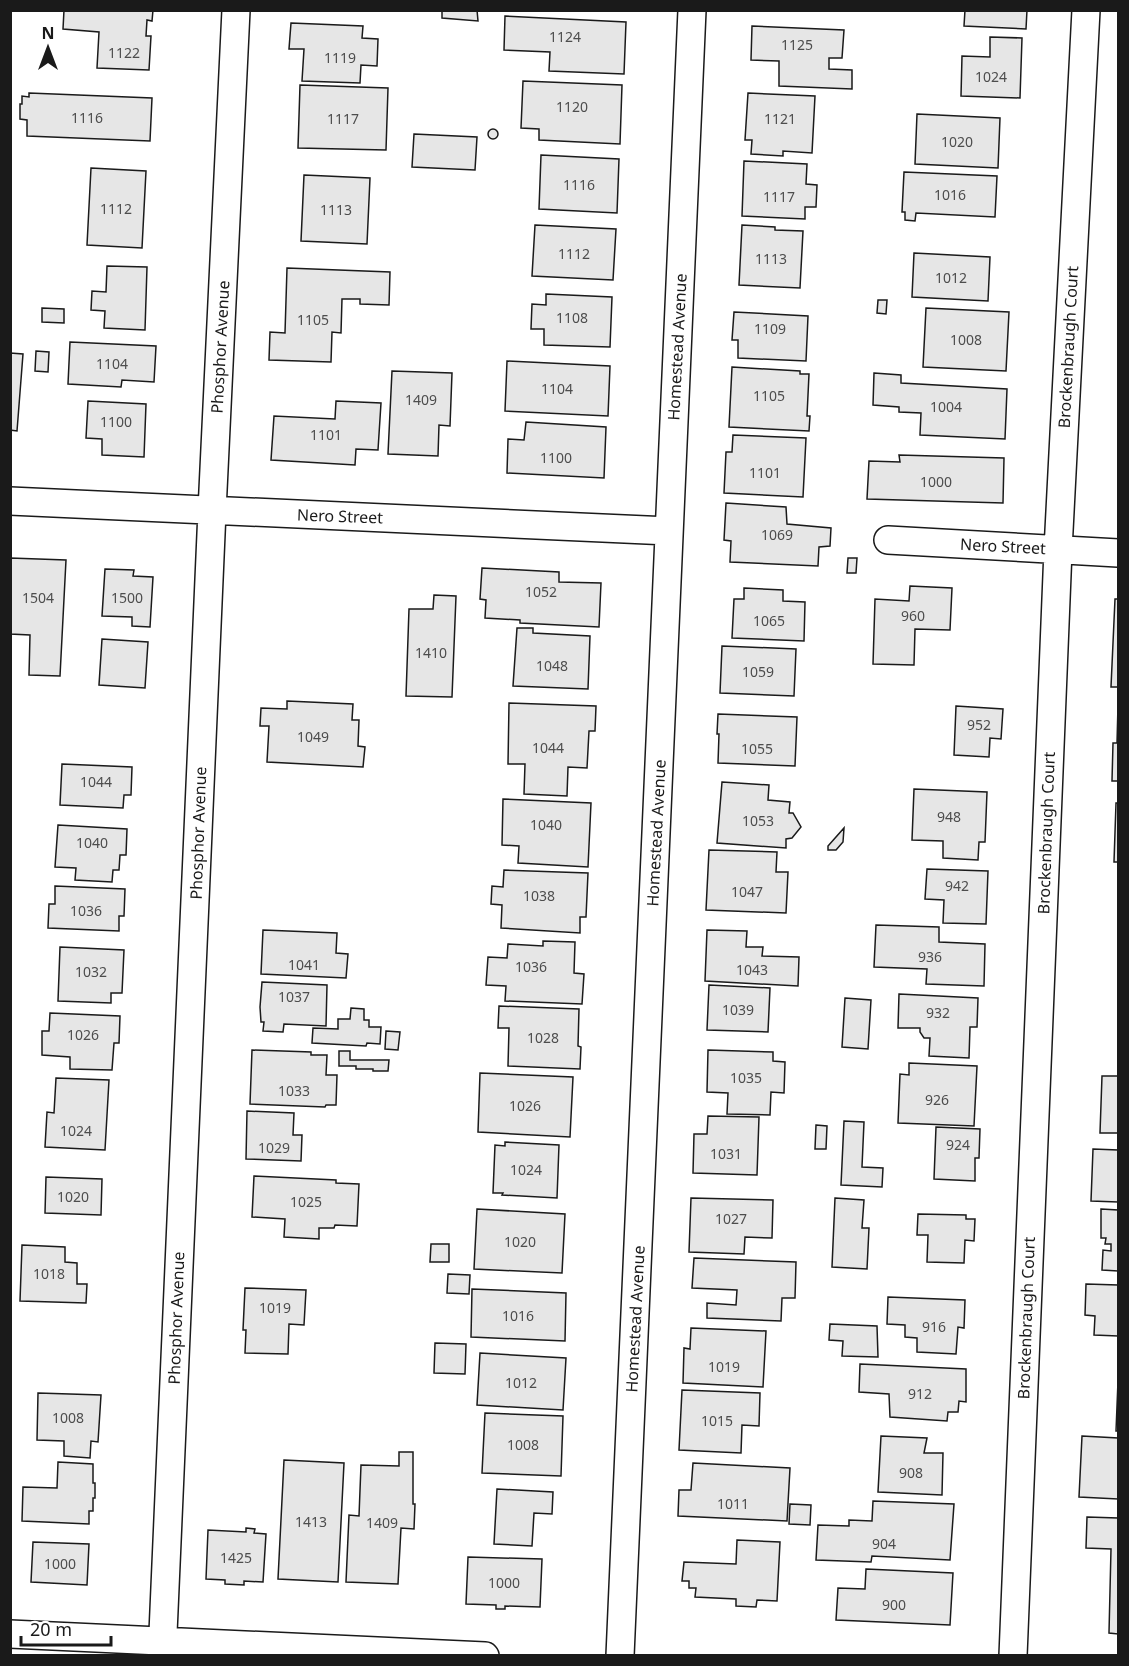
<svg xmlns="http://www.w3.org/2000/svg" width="1129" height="1666" font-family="'Noto Sans',sans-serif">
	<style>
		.building { fill: #e6e6e6; stroke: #1a1a1a; stroke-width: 1.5 }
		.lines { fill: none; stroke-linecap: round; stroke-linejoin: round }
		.minor-casing { stroke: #1a1a1a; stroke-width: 30 }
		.minor { stroke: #fff; stroke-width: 27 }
		.labels { text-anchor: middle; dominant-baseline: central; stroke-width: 4.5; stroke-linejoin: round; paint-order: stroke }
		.number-label { font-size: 14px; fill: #4d4d4d }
		.street-label { font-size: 16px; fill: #1a1a1a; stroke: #fff }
	</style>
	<rect width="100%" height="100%" fill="#fff"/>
	<path class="building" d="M 64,10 L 153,10 L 152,21 L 147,20 L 146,36 L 151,36 L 149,70 L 97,68 L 99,32 L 63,29 Z
		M 442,10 L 477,10 L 478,21 L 442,18 Z
		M 965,10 L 1027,10 L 1026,29 L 964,26 Z
		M 505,16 L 626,22 L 624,74 L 549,71 L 550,52 L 504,50 Z
		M 291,23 L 363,26 L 362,38 L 378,39 L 377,66 L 361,65 L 360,83 L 302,81 L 304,49 L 289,49 Z
		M 752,26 L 844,30 L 842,58 L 829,58 L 829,69 L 852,70 L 852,89 L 779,86 L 779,61 L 751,60 Z
		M 990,37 L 1022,38 L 1020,98 L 961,96 L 962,56 L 990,57 Z
		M 523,81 L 622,85 L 620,144 L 539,140 L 539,129 L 521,128 Z
		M 300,85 L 388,88 L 386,150 L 298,148 Z
		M 29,93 L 152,98 L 150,141 L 27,136 L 27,120 L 20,119 L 20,104 L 22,104 L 22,96 L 29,97 Z
		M 748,93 L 815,96 L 812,153 L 783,151 L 783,156 L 751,154 L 752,140 L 745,140 Z
		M 917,114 L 1000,118 L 998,168 L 915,164 Z
		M488 134a5 5 0 1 1 10 0a5 5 0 1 1-10 0Z
		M 414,134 L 477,137 L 475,170 L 412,167 Z
		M 541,155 L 619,159 L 617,213 L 539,209 Z
		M 744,161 L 807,164 L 806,184 L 817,185 L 816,207 L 805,207 L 805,219 L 742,216 Z
		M 91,168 L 146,171 L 142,248 L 87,245 Z
		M 904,172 L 997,176 L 995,217 L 916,213 L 915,221 L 905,220 L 905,212 L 902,212 Z
		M 304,175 L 370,178 L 367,244 L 301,241 Z
		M 535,225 L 616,229 L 613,280 L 532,276 Z
		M 742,225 L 775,227 L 775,230 L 803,231 L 800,288 L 739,285 Z
		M 914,253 L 990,257 L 988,301 L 912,297 Z
		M 107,266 L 147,267 L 145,330 L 104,328 L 105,311 L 91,310 L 92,291 L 106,292 Z
		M 287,268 L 390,272 L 389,305 L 360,304 L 360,299 L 342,299 L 341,333 L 332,332 L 331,362 L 269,360 L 270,332 L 285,333 Z
		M 546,294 L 612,297 L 610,347 L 544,345 L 544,329 L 531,329 L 532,304 L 546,305 Z
		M 878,300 L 887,300 L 886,314 L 877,313 Z
		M 42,308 L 64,309 L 64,323 L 42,322 Z
		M 926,308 L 1009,312 L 1006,371 L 923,367 Z
		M 734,312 L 808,316 L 806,361 L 738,358 L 738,340 L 732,340 Z
		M 70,342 L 156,346 L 154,382 L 122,380 L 121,387 L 68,384 Z
		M 36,351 L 49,352 L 48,372 L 35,371 Z
		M 10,353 L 23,354 L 17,431 L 10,430 Z
		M 507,361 L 610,366 L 608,416 L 505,411 Z
		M 732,367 L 800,371 L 800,374 L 809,374 L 807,416 L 810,416 L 809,431 L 729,427 Z
		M 392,371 L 452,373 L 450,426 L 439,425 L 438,456 L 388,454 Z
		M 874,373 L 901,375 L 901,383 L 1007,389 L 1005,439 L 920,435 L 921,413 L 899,412 L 899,407 L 873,405 Z
		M 88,401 L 146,404 L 144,457 L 102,455 L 102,439 L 86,438 Z
		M 336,401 L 381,403 L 378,450 L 356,449 L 355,465 L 271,460 L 274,416 L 335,419 Z
		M 526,422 L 606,427 L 604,478 L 507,473 L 508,439 L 524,440 Z
		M 733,435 L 806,438 L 803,497 L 724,493 L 726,452 L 732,452 Z
		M 899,455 L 1004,458 L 1003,503 L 867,499 L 869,461 L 900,462 Z
		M 726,503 L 786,507 L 787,524 L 831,528 L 830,546 L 819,547 L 818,566 L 730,562 L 731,541 L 724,540 Z
		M 10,558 L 66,560 L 60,676 L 29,675 L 30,635 L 10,634 Z
		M 848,558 L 857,558 L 856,573 L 847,573 Z
		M 482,568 L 559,572 L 559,582 L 601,583 L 599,627 L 520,623 L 520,620 L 485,618 L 486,600 L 480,599 Z
		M 105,569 L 134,570 L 133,576 L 153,577 L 150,627 L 132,626 L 132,617 L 102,616 Z
		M 910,586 L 952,588 L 950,630 L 915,629 L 914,665 L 873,664 L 875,599 L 909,601 Z
		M 744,588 L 783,590 L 783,601 L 805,602 L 804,641 L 732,638 L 734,599 L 744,599 Z
		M 434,595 L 456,596 L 452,697 L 406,696 L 409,609 L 433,609 Z
		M 1115,599 L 1118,599 L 1118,687 L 1111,687 Z
		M 517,628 L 533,628 L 533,633 L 590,636 L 588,689 L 513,686 Z
		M 102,639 L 148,642 L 145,688 L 99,685 Z
		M 722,646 L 796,649 L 794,696 L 720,693 Z
		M 287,701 L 353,704 L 352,720 L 359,720 L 358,746 L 365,747 L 363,767 L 267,762 L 269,726 L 260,726 L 261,708 L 287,709 Z
		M 509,703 L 596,706 L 595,731 L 589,731 L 587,768 L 568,767 L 567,796 L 524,794 L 525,764 L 508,764 Z
		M 1118,705 L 1118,781 L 1112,781 L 1113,743 L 1117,743 Z
		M 956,706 L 1003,709 L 1001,739 L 990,738 L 989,757 L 954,755 Z
		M 718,714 L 797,717 L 795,766 L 718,763 L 719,734 L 717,734 Z
		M 62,764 L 132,767 L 131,795 L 124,795 L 123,808 L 60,805 Z
		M 722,782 L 769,785 L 768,800 L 790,802 L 789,813 L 793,813 L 801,827 L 792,838 L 786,839 L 786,848 L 717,843 Z
		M 914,789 L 987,792 L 985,842 L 979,842 L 978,860 L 943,858 L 943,841 L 912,840 Z
		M 503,799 L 591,803 L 588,867 L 518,863 L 519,846 L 502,845 Z
		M 1116,803 L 1118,803 L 1118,862 L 1114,862 Z
		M 58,825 L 127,829 L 126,855 L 120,855 L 119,870 L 113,870 L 112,882 L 75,880 L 76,868 L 55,867 Z
		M 844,828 L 843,842 L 836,850 L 828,850 L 828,846 Z
		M 709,850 L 777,852 L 776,872 L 788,872 L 786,913 L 706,910 Z
		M 927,869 L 988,871 L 986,924 L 943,923 L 944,900 L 925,899 Z
		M 504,870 L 588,873 L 586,917 L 580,917 L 580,933 L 501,928 L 502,905 L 491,904 L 492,886 L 503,887 Z
		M 55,886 L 125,889 L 124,916 L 119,916 L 119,931 L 48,928 L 49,904 L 55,904 Z
		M 876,925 L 939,927 L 939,942 L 985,944 L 984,986 L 926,984 L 927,969 L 874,967 Z
		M 263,930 L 337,933 L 336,953 L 348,954 L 346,978 L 261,974 Z
		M 707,930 L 747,931 L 746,947 L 763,947 L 762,956 L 799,957 L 798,986 L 705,981 Z
		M 543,941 L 575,942 L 574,973 L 584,974 L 582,1004 L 505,1001 L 506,986 L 486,985 L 488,957 L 507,958 L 508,944 L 543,946 Z
		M 60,947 L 124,950 L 122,993 L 111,993 L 111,1003 L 58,1001 Z
		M 262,982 L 327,985 L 326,1026 L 284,1024 L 283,1032 L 263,1031 L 264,1022 L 261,1022 L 260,1007 Z
		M 709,985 L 770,988 L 768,1032 L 707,1030 Z
		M 899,994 L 978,998 L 977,1027 L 970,1027 L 969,1058 L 929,1056 L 930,1038 L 924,1038 L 920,1032 L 920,1028 L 898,1028 Z
		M 845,998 L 871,1000 L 868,1049 L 842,1047 Z
		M 499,1006 L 579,1009 L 578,1046 L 581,1047 L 580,1069 L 508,1066 L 509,1028 L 498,1028 Z
		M 351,1008 L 364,1009 L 364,1020 L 369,1020 L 369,1027 L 381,1027 L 380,1044 L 367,1043 L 366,1046 L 312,1043 L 313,1028 L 338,1029 L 338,1019 L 350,1019 Z
		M 50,1013 L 120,1016 L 119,1043 L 114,1043 L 112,1070 L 70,1069 L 70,1057 L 42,1055 L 42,1031 L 49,1031 Z
		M 386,1031 L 400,1032 L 398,1050 L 385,1049 Z
		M 252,1050 L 311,1052 L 311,1055 L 327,1055 L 326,1075 L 337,1075 L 336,1105 L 326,1105 L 325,1107 L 250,1104 Z
		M 708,1050 L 773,1052 L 773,1061 L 785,1062 L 784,1093 L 771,1092 L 770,1115 L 727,1114 L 728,1093 L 707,1092 Z
		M 339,1051 L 350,1051 L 350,1060 L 389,1060 L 388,1071 L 373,1071 L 373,1069 L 356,1069 L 356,1066 L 339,1066 Z
		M 909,1063 L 977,1066 L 974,1126 L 898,1123 L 900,1074 L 909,1075 Z
		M 480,1073 L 573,1077 L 570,1137 L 478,1132 Z
		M 1102,1076 L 1118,1076 L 1118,1133 L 1100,1133 Z
		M 56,1078 L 109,1080 L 105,1150 L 45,1147 L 47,1112 L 54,1113 Z
		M 247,1111 L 294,1113 L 293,1135 L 302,1135 L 301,1161 L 246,1159 Z
		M 708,1116 L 759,1117 L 757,1175 L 693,1173 L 694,1134 L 707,1134 Z
		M 844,1121 L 864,1122 L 862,1167 L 883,1168 L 882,1187 L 841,1185 Z
		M 816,1125 L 827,1126 L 826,1149 L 815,1149 Z
		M 936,1127 L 980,1129 L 979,1158 L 975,1158 L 975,1181 L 934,1179 Z
		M 505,1142 L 559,1145 L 557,1198 L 502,1195 L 503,1193 L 493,1193 L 495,1145 L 505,1146 Z
		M 1093,1149 L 1118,1150 L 1118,1202 L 1091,1201 Z
		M 254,1176 L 336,1180 L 336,1183 L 359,1184 L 357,1226 L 335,1225 L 334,1228 L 319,1228 L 319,1239 L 284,1237 L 285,1219 L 252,1217 Z
		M 46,1177 L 102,1179 L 101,1215 L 45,1213 Z
		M 691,1198 L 773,1200 L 772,1238 L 745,1237 L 744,1254 L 689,1252 Z
		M 835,1198 L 864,1200 L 862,1228 L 869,1228 L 867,1269 L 832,1267 Z
		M 477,1209 L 565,1214 L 562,1273 L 474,1269 Z
		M 1101,1209 L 1118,1210 L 1118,1271 L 1102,1270 L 1103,1250 L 1111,1251 L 1111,1244 L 1105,1244 L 1106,1238 L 1101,1238 Z
		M 918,1214 L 966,1215 L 966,1219 L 975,1219 L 974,1241 L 965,1240 L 964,1263 L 927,1262 L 928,1235 L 917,1235 Z
		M 431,1244 L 449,1244 L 449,1262 L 430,1262 Z
		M 22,1245 L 65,1247 L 65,1262 L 77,1263 L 77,1284 L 87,1284 L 86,1303 L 20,1301 Z
		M 694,1258 L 796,1262 L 795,1298 L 782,1298 L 781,1321 L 707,1318 L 707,1303 L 736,1305 L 737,1290 L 692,1288 Z
		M 448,1274 L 470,1275 L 469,1294 L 447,1293 Z
		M 1086,1284 L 1118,1285 L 1118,1336 L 1094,1335 L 1095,1316 L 1085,1315 Z
		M 245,1288 L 306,1290 L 304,1325 L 289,1324 L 288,1354 L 245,1353 L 246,1330 L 243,1330 Z
		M 472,1289 L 566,1293 L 565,1341 L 471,1337 Z
		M 888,1297 L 965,1300 L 964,1328 L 958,1327 L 956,1354 L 917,1352 L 917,1338 L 905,1337 L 905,1325 L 887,1324 Z
		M 830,1324 L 877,1326 L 878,1357 L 842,1356 L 843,1341 L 829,1340 Z
		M 691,1328 L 766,1331 L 763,1387 L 683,1383 L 684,1348 L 690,1349 Z
		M 435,1343 L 466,1344 L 465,1374 L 434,1373 Z
		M 480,1353 L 566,1358 L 563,1410 L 477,1405 Z
		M 860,1364 L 966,1369 L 966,1402 L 959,1401 L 958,1412 L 948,1412 L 947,1421 L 890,1417 L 889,1394 L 859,1392 Z
		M 1118,1381 L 1118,1431 L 1116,1431 Z
		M 682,1390 L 760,1393 L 759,1426 L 742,1425 L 741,1453 L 679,1450 Z
		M 38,1393 L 101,1395 L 98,1442 L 91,1441 L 90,1458 L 64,1456 L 64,1441 L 37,1440 Z
		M 485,1413 L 563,1416 L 561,1476 L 482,1473 Z
		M 881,1436 L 927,1438 L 924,1453 L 943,1453 L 942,1495 L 878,1492 Z
		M 1082,1436 L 1118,1438 L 1118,1499 L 1079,1497 Z
		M 399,1452 L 413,1452 L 413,1504 L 415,1504 L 414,1529 L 401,1528 L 398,1584 L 346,1582 L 349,1515 L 359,1516 L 361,1465 L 399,1466 Z
		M 284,1460 L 344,1463 L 338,1582 L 278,1579 Z
		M 58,1462 L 93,1464 L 93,1483 L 95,1483 L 95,1498 L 93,1498 L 93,1511 L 89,1511 L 89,1524 L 22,1521 L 23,1487 L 57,1488 Z
		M 693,1463 L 790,1468 L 787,1521 L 678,1516 L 679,1490 L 691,1490 Z
		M 497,1489 L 553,1492 L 552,1514 L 534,1513 L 532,1546 L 494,1544 Z
		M 873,1501 L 954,1504 L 950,1560 L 872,1556 L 871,1562 L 816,1560 L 818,1525 L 849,1526 L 849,1520 L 872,1521 Z
		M 790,1504 L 811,1505 L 810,1525 L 789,1524 Z
		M 1087,1517 L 1118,1518 L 1118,1634 L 1109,1633 L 1111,1549 L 1086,1548 Z
		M 246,1528 L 255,1529 L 254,1533 L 266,1534 L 263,1582 L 244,1581 L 244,1585 L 225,1584 L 225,1580 L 206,1579 L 208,1530 L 246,1532 Z
		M 737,1540 L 780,1542 L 777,1601 L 757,1600 L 756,1607 L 736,1606 L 736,1599 L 695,1597 L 696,1588 L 689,1588 L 689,1581 L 682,1581 L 684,1562 L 736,1564 Z
		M 33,1542 L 89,1544 L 87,1585 L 31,1582 Z
		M 468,1557 L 542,1559 L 540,1607 L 505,1606 L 505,1609 L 496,1609 L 496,1605 L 466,1604 Z
		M 866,1569 L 953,1573 L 950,1625 L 836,1620 L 838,1588 L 865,1589 Z"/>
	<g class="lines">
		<g class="minor-casing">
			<path id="minor" d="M 10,501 L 669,531
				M 888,540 L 1118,553
				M 10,1634 L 485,1656
				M 162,1656 L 212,511 L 236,10
				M 620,1656 L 692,10
				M 1013,1656 L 1058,550 L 1086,10"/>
		</g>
		<use href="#minor" class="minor"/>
	</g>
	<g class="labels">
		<g class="number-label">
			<text x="565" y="36">1124</text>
			<text x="797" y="44">1125</text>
			<text x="124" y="52">1122</text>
			<text x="340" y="57">1119</text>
			<text x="991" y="76">1024</text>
			<text x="572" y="106">1120</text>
			<text x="87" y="117">1116</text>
			<text x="343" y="118">1117</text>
			<text x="780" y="118">1121</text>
			<text x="957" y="141">1020</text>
			<text x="579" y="184">1116</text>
			<text x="950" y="194">1016</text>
			<text x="779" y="196">1117</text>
			<text x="116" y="208">1112</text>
			<text x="336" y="209">1113</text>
			<text x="574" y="253">1112</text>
			<text x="771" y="258">1113</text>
			<text x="951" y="277">1012</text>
			<text x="572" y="317">1108</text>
			<text x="313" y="319">1105</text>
			<text x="770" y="328">1109</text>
			<text x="966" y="339">1008</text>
			<text x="112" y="363">1104</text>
			<text x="557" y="388">1104</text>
			<text x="769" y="395">1105</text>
			<text x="421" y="399">1409</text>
			<text x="946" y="406">1004</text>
			<text x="116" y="421">1100</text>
			<text x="326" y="434">1101</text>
			<text x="556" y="457">1100</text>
			<text x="765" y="472">1101</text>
			<text x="936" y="481">1000</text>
			<text x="777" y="534">1069</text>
			<text x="541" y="591">1052</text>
			<text x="38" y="597">1504</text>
			<text x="127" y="597">1500</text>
			<text x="913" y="615">960</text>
			<text x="769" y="620">1065</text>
			<text x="431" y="652">1410</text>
			<text x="552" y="665">1048</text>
			<text x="758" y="671">1059</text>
			<text x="979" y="724">952</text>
			<text x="313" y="736">1049</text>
			<text x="548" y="747">1044</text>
			<text x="757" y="748">1055</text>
			<text x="96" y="781">1044</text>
			<text x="949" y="816">948</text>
			<text x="758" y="820">1053</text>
			<text x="546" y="824">1040</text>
			<text x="92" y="842">1040</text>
			<text x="957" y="885">942</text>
			<text x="747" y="891">1047</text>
			<text x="539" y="895">1038</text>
			<text x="86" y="910">1036</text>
			<text x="930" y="956">936</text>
			<text x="304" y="964">1041</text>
			<text x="531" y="966">1036</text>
			<text x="752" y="969">1043</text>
			<text x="91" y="971">1032</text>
			<text x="294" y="996">1037</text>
			<text x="738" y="1009">1039</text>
			<text x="938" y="1012">932</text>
			<text x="83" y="1034">1026</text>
			<text x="543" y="1037">1028</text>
			<text x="746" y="1077">1035</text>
			<text x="294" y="1090">1033</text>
			<text x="937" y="1099">926</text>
			<text x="525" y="1105">1026</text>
			<text x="76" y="1130">1024</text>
			<text x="958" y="1144">924</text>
			<text x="274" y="1147">1029</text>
			<text x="726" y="1153">1031</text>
			<text x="526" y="1169">1024</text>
			<text x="73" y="1196">1020</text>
			<text x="306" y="1201">1025</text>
			<text x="731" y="1218">1027</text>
			<text x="520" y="1241">1020</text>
			<text x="49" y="1273">1018</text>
			<text x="275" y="1307">1019</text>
			<text x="518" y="1315">1016</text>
			<text x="934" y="1326">916</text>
			<text x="724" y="1366">1019</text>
			<text x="521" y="1382">1012</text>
			<text x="920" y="1393">912</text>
			<text x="68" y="1417">1008</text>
			<text x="717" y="1420">1015</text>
			<text x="523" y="1444">1008</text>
			<text x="911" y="1472">908</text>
			<text x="733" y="1503">1011</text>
			<text x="311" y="1521">1413</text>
			<text x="382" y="1522">1409</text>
			<text x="884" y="1543">904</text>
			<text x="236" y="1557">1425</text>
			<text x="60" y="1563">1000</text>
			<text x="504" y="1582">1000</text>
			<text x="894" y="1604">900</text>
		</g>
		<g class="street-label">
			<text transform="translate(220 347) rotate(-87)">Phosphor Avenue</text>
			<text transform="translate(677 347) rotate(-87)">Homestead Avenue</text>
			<text transform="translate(1068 347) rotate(-87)">Brockenbraugh Court</text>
			<text transform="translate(340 516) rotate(2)">Nero Street</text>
			<text transform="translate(1003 546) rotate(3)">Nero Street</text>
			<text transform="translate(198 833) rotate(-88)">Phosphor Avenue</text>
			<text transform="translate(656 833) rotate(-87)">Homestead Avenue</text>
			<text transform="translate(1046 833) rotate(-88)">Brockenbraugh Court</text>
			<text transform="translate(176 1318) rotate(-88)">Phosphor Avenue</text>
			<text transform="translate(1026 1318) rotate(-88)">Brockenbraugh Court</text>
			<text transform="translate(635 1319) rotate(-87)">Homestead Avenue</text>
		</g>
	</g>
	<rect width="1129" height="1666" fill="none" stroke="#1a1a1a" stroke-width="24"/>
	<g transform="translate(48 48)" stroke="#ffffff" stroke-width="4.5" paint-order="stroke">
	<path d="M0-4.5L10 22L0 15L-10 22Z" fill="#1a1a1a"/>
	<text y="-9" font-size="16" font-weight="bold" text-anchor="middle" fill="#1a1a1a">N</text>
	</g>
	<path d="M21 1636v9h90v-9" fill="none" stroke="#1a1a1a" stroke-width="3"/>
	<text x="30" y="1636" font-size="18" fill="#1a1a1a" stroke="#ffffff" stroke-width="4.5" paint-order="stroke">20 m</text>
</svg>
